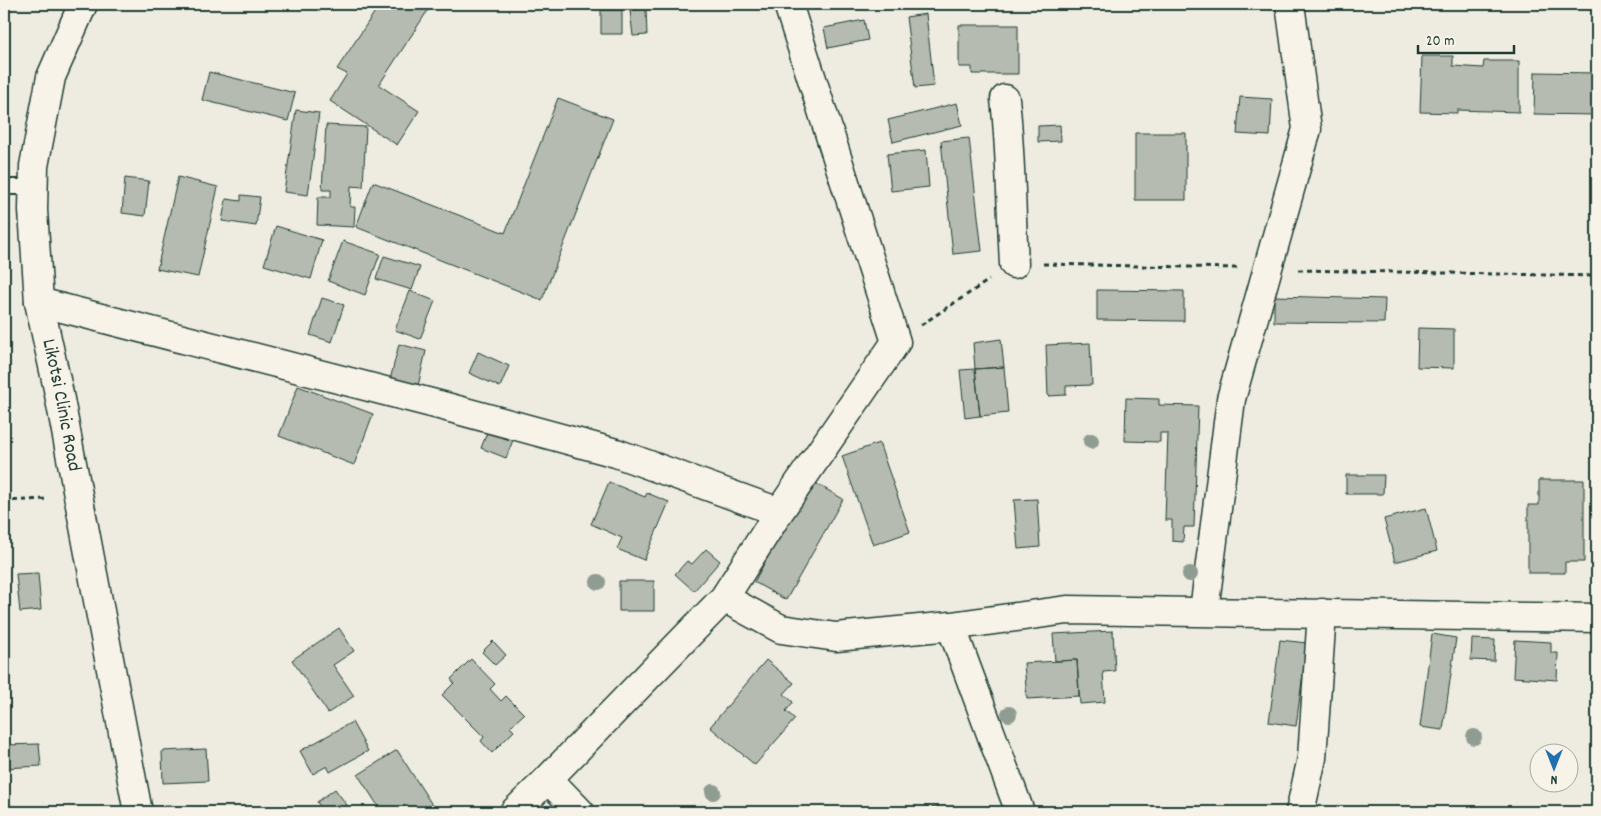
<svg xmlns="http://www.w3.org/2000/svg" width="1601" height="816" font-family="Dekko,sans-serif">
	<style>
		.building { fill: #b5bbb0; stroke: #1f3d34 }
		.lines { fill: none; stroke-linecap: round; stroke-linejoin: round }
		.lane-casing { stroke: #1f3d34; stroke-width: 18 }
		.street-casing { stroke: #1f3d34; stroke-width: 31 }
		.secondary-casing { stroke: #1f3d34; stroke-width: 31 }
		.path { stroke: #1f3d34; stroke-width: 3; stroke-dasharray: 5 4; stroke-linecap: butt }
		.lane { stroke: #f7f3e8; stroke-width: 14 }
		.street { stroke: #f7f3e8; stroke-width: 28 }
		.secondary { stroke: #f7f3e8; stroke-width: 28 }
		.tree { fill: #8f9c92 }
		.labels { text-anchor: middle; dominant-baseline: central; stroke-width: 4; stroke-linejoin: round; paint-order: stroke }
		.street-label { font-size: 20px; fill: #1f3d34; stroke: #f7f3e8 }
	</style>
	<rect width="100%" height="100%" fill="#eeece1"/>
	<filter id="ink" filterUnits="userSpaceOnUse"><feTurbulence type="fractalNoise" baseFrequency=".02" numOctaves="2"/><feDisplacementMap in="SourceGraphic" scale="10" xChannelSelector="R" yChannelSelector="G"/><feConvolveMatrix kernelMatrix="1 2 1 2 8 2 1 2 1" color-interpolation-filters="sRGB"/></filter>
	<g filter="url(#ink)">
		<path class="building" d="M 380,4 L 432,4 L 379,85 L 419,111 L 397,145 L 330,101 L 347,74 L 337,69 Z
			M 646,9 L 647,35 L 633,36 L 630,10 Z
			M 601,10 L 622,10 L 622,34 L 601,34 Z
			M 926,14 L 934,86 L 915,88 L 906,17 Z
			M 864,20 L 868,40 L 828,48 L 824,28 Z
			M 959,25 L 1018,25 L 1018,74 L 972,74 L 972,67 L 959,67 Z
			M 1422,56 L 1453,56 L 1453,66 L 1483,68 L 1484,61 L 1519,61 L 1519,112 L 1457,110 L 1457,113 L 1420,112 Z
			M 209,72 L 295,93 L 288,121 L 202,100 Z
			M 1535,72 L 1597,73 L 1597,115 L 1534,114 Z
			M 1240,97 L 1272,99 L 1270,136 L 1237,134 Z
			M 558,98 L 613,119 L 542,300 L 356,227 L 373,182 L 505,233 Z
			M 957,103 L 962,125 L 893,142 L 888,120 Z
			M 296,110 L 319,113 L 308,195 L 284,192 Z
			M 326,125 L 366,127 L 363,187 L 351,186 L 350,207 L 355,207 L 354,227 L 317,225 L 318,197 L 331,197 L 331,190 L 322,190 Z
			M 1060,125 L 1061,141 L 1038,142 L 1038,126 Z
			M 1135,133 L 1186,133 L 1186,200 L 1135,200 Z
			M 969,138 L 982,251 L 953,254 L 941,141 Z
			M 926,150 L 929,187 L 891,191 L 887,154 Z
			M 178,177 L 218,187 L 198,277 L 157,269 Z
			M 125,178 L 149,181 L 145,216 L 122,213 Z
			M 241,195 L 260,197 L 256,226 L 222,221 L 226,199 L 241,201 Z
			M 276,226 L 322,240 L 311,279 L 264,265 Z
			M 343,241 L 380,254 L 365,295 L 328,281 Z
			M 384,256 L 420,267 L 412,290 L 376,279 Z
			M 1097,290 L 1184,291 L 1184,321 L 1097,320 Z
			M 410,291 L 435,301 L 420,339 L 395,330 Z
			M 1274,296 L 1385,299 L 1384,323 L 1274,322 Z
			M 322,298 L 344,305 L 332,342 L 310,335 Z
			M 1418,328 L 1454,329 L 1454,368 L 1417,367 Z
			M 1001,339 L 1004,367 L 975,369 L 973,343 Z
			M 1090,343 L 1092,385 L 1066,386 L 1066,395 L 1048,396 L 1046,345 Z
			M 399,344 L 426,351 L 418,386 L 390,380 Z
			M 478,352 L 509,366 L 500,387 L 469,373 Z
			M 1004,367 L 1008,413 L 980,416 L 975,369 Z
			M 975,369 L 980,416 L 965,418 L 960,370 Z
			M 298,386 L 373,414 L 354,465 L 279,436 Z
			M 1126,398 L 1159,399 L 1159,405 L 1198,406 L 1194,527 L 1184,527 L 1183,542 L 1172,541 L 1172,520 L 1165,520 L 1168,433 L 1160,433 L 1160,442 L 1125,441 Z
			M 490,425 L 515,435 L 506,458 L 481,448 Z
			M 879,443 L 910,532 L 873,545 L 842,456 Z
			M 1346,475 L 1384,475 L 1383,494 L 1346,494 Z
			M 810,480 L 843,499 L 786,600 L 754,582 Z
			M 1539,480 L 1584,480 L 1584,562 L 1565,562 L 1565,573 L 1528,573 L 1528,505 L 1539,505 Z
			M 609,482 L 645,497 L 647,493 L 669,502 L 644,560 L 617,549 L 622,538 L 591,524 Z
			M 1037,499 L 1040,547 L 1018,549 L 1014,500 Z
			M 1426,508 L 1437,551 L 1395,562 L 1384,519 Z
			M 706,549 L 720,561 L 694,591 L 675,574 L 687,561 L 692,564 Z
			M 38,573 L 41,610 L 20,612 L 16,574 Z
			M 619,581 L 654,581 L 654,611 L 619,611 Z
			M 339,628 L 354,651 L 333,665 L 354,696 L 328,713 L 292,660 Z
			M 1113,631 L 1115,671 L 1103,672 L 1105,702 L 1080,704 L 1077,660 L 1055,661 L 1053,634 Z
			M 1432,634 L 1456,638 L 1443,730 L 1420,727 Z
			M 1472,639 L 1495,640 L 1494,661 L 1471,660 Z
			M 1280,640 L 1307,643 L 1296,726 L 1269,722 Z
			M 1515,640 L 1551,642 L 1551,653 L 1558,653 L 1557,680 L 1513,677 Z
			M 493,641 L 506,655 L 495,665 L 482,652 Z
			M 471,659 L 495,684 L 490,689 L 501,701 L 506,696 L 524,714 L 510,727 L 514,731 L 492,753 L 481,741 L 484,737 L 442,695 L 454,683 L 451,679 Z
			M 766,660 L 794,683 L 784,694 L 793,702 L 786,711 L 795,719 L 755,765 L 710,727 Z
			M 1077,660 L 1079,696 L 1027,699 L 1024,663 Z
			M 352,722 L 368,751 L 330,772 L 327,766 L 313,774 L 300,751 Z
			M 39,744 L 41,766 L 4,768 L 4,745 Z
			M 206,749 L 208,781 L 163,783 L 162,751 Z
			M 397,750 L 436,811 L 441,808 L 444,812 L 382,812 L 358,775 Z
			M 335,789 L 352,812 L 324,812 L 317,802 Z
			M 935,807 L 937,812 L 949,808 L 950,812 L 918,812 Z"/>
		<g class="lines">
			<g class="lane-casing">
				<path id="lane" d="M 4,187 L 34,187"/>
			</g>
			<g class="street-casing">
				<path id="street" d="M 1005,99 C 1011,153 1011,209 1014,264
					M 39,302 L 443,406 L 616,453 L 779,512 L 724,598
					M 779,512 L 896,342 L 788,4
					M 1204,611 L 1231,399 L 1307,129 L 1290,4
					M 951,626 L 1020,812
					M 548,779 L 580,812
					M 514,812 L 548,779 L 724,598 L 781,629 L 836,637 L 951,626 L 1067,610 L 1597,618
					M 1300,812 L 1312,758 L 1322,613"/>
			</g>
			<g class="secondary-casing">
				<g id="secondary">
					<path id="s1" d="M 83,4 L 51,77 L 34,166 L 33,210 L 39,302 L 58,389 L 138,812"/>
				</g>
			</g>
			<path class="path" d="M 1043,264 L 1237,268
				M 1298,270 L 1597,276
				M 921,325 L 989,280
				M 4,501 L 48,499"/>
			<use href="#lane" class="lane"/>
			<use href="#street" class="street"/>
			<use href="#secondary" class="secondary"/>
		</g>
		<g class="tree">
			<circle cx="1091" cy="441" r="8"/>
			<circle cx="1190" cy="574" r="8"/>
			<circle cx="598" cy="582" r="8"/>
			<circle cx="1009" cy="714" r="8"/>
			<circle cx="1474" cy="737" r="8"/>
			<circle cx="713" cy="792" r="8"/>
		</g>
	</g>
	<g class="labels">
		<g class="street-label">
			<text stroke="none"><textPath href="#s1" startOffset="412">Likotsi Clinic Road</textPath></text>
		</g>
	</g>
	<rect width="1601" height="816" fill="none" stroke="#f7f3e8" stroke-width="20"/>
	<rect x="10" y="10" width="1581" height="796" fill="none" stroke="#1f3d34" stroke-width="2" filter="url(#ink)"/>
	<g transform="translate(1554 768) rotate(180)"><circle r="24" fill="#f7f3e8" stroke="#a1aaa0"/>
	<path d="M0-4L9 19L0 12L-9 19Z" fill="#1f6fb2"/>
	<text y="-8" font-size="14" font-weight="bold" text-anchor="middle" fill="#1f3d34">N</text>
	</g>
	<path d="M1418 45v8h96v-8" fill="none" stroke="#1f3d34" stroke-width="2.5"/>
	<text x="1426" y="45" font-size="15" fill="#1f3d34" stroke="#f7f3e8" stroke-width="4" paint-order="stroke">20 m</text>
</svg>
